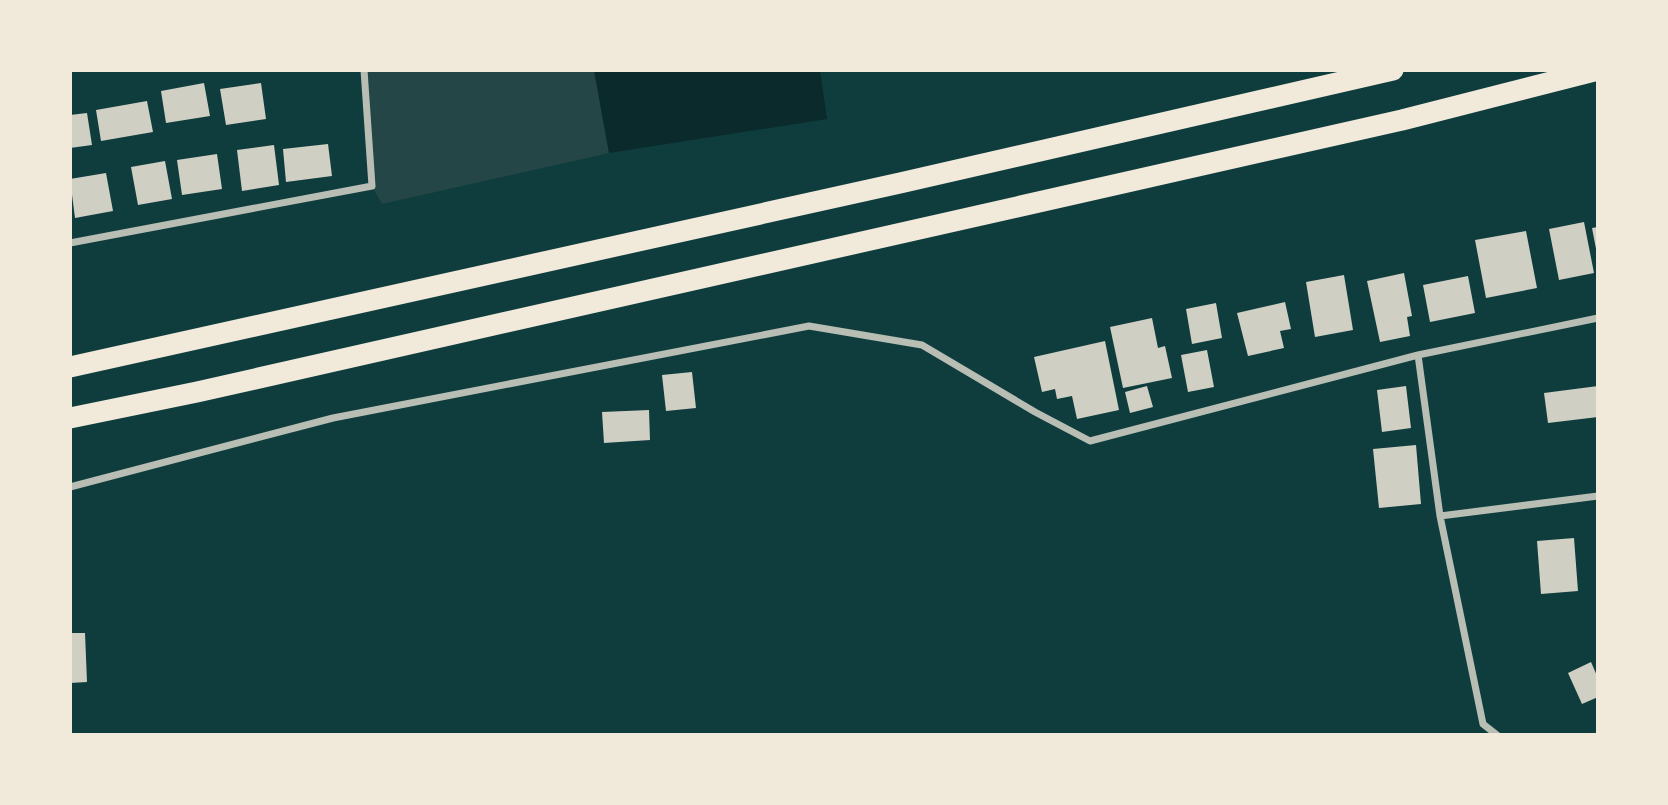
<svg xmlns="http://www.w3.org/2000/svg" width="1668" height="805" font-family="'DM Sans',sans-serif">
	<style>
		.green { fill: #244646 }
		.water { fill: #0a2a2b }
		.building { fill: #cfcfc3 }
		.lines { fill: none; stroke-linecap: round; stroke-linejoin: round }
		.minor { stroke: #b8beb3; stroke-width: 7 }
		.motorway { stroke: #f1e9da; stroke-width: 21 }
	</style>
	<rect width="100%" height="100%" fill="#0f3d3e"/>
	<path class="green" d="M 364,70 L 594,70 L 609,153 L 382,204 L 372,186 Z"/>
	<path class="water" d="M 594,70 L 820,70 L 827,119 L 609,153 Z"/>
	<path class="building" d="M 204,83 L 210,116 L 166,123 L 161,91 Z
		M 261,83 L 266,119 L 226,125 L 220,89 Z
		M 147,101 L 153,132 L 101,141 L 96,110 Z
		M 87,113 L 92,145 L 70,148 L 70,115 Z
		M 328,144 L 332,176 L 286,182 L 283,149 Z
		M 274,145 L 279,185 L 242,191 L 237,150 Z
		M 217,154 L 222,189 L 182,195 L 177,160 Z
		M 165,161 L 172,199 L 138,205 L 131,167 Z
		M 106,173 L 113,211 L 75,218 L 70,179 Z
		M 1584,222 L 1594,273 L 1559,280 L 1549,229 Z
		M 1598,227 L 1598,253 L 1597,254 L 1592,228 Z
		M 1526,231 L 1537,288 L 1486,298 L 1475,240 Z
		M 1404,273 L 1412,316 L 1407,317 L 1410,336 L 1380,342 L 1367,281 Z
		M 1344,275 L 1353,330 L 1315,337 L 1306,282 Z
		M 1468,276 L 1475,313 L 1430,322 L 1423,285 Z
		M 1285,302 L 1291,329 L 1280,331 L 1284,348 L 1248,356 L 1237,313 Z
		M 1216,303 L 1222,338 L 1192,344 L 1186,309 Z
		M 1152,318 L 1158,348 L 1165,346 L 1172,378 L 1123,388 L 1110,327 Z
		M 1105,341 L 1119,410 L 1077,419 L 1072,396 L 1057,399 L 1055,389 L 1042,392 L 1034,357 Z
		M 1207,350 L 1214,387 L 1188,392 L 1181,355 Z
		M 692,372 L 696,408 L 666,411 L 662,375 Z
		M 1147,386 L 1153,407 L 1130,413 L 1125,392 Z
		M 1406,386 L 1411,428 L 1382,432 L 1377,390 Z
		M 1598,386 L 1598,417 L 1548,423 L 1544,393 Z
		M 649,410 L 650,440 L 604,443 L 602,412 Z
		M 1416,445 L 1421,504 L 1379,508 L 1373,449 Z
		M 1574,538 L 1578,591 L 1541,594 L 1537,541 Z
		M 70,633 L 85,633 L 87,682 L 70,683 Z
		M 1591,662 L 1598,678 L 1598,697 L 1582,704 L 1568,673 Z"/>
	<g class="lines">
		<path class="minor" d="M 70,243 L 372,186 L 364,70
			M 1418,355 L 1440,516 L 1483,724 L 1497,735
			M 70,487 L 333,418 L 809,326 L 922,345 L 1035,412 L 1090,441 L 1418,355 L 1598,318
			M 1440,516 L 1598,496"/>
		<path class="motorway" d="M 70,367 L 900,183 L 1393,70
			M 70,418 L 197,392 L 1402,120 L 1598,70"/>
	</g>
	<rect width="1668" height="805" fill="none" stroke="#f1e9da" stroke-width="144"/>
</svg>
